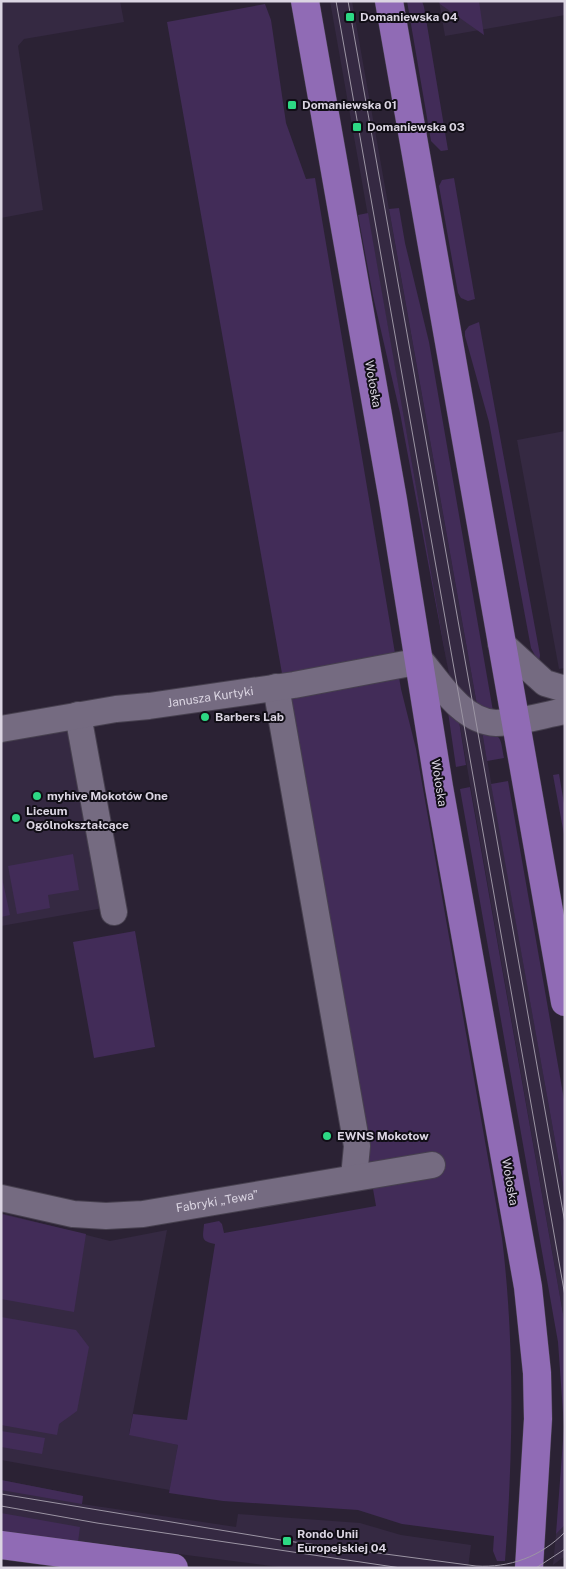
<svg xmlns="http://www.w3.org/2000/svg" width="566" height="1569" font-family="'Public Sans',sans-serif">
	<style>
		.built { fill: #352942 }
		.green { fill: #422c58 }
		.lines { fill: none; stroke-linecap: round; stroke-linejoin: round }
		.minor-casing { stroke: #47404f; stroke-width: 28 }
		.major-casing { stroke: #47404f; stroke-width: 29 }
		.minor { stroke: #756b81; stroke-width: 26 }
		.major { stroke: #906bb5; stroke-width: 28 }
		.tram { stroke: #9c95a4; stroke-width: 1 }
		.poi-dot { fill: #2dd884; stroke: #110e16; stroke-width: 2 }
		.labels { text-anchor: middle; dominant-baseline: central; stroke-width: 4; stroke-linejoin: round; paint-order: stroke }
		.poi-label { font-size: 12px; font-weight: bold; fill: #dbd5e2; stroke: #110e16; text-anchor: start }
		.street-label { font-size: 12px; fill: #dbd5e2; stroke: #110e16 }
	</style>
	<rect width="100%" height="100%" fill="#2b2234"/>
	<path class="built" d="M 1,1 L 120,1 L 124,22 L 24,39 L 18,46 L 43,210 L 1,218 Z
		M 330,1 L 352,1 L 477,705 L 453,684 L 449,674 Z
		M 439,1 L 565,1 L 565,15 L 445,36 Z
		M 565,431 L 565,668 L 559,669 L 517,440 Z
		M 65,707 L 109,907 L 1,926 L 1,718 Z
		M 459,721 L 482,731 L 565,1196 L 565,1325 Z
		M 1,1213 L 110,1241 L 167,1230 L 129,1434 L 178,1445 L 170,1490 L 1,1460 Z
		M 1,1480 L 83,1496 L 82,1504 L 236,1527 L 238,1514 L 360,1523 L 401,1535 L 471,1545 L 468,1568 L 287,1568 L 1,1531 Z
		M 565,1525 L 565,1556 L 553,1565 L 556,1534 Z"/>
	<path class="green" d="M 407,1 L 422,1 L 424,7 L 448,150 L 441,151 L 431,141 Z
		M 439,1 L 479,1 L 484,35 L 440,4 Z
		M 265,4 L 271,20 L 286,123 L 306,179 L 315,178 L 401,689 L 416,749 L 502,1238 C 515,1346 513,1453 505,1561 L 497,1561 L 493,1551 L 494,1536 L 402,1524 L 358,1510 L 223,1501 L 169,1493 L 178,1445 L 129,1435 L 133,1414 L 187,1420 L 215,1244 C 200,1241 203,1238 204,1224 L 219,1221 L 222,1224 L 224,1233 L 376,1206 L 167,22 Z
		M 454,178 L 475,299 L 468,301 L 461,298 L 458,293 L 439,186 L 442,180 Z
		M 399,208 L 405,243 L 429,342 L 493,711 L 477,705 L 389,209 Z
		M 368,213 L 449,674 L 400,413 L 373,296 L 358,215 Z
		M 479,322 L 540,655 L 539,663 L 531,648 L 489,422 L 465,336 L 465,331 L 469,326 Z
		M 448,712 L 459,721 L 466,765 L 456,767 Z
		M 482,731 C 503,735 500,738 504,758 L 487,761 Z
		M 559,774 L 565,809 L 565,840 L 553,775 Z
		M 508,781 L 565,1105 L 565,1196 L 491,784 Z
		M 470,787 L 565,1325 L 565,1525 L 556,1534 L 564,1427 L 558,1342 L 460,789 Z
		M 73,854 L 79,890 L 48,895 L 50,908 L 17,914 L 8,866 Z
		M 1,873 L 10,915 L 1,917 Z
		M 135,931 L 155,1047 L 94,1058 L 73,942 Z
		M 1,1214 L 86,1234 L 74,1312 L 1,1299 Z
		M 1,1317 L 76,1330 L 89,1347 L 77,1411 L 59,1424 L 57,1435 L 1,1425 Z
		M 1,1431 L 45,1438 L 42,1454 L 1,1447 Z
		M 1,1480 L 83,1496 L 82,1504 L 1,1490 Z
		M 1,1513 L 80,1527 L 78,1542 L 1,1531 Z"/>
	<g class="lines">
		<g class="minor-casing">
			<g id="minor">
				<path d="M 501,643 L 545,683 L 565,689"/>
				<path d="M 276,687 L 357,1146 L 354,1177"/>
				<path d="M 78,715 L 114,912"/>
				<path id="s1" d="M 1,729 L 116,709 L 149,706 L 294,685 L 421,661 C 440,684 463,722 496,723 C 519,723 543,715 565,711"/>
				<path id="s2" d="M 1,1198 L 73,1214 L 106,1216 L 143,1214 L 432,1165"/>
			</g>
		</g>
		<g class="major-casing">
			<path id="major" d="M 305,1 L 393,500 L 439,787 L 528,1287 L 537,1373 L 538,1419 L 529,1568
				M 389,1 L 565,1002
				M 1,1545 L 174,1568"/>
		</g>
		<use href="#minor" class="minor"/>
		<use href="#major" class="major"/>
		<path class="tram" d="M 336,1 L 565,1296
			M 348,1 L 565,1223
			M 1,1494 L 287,1541 L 476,1566 C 509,1568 541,1557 565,1532
			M 1,1506 L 97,1523 L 401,1568
			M 536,1568 L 565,1549"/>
	</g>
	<g class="poi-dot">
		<rect x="345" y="12" width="10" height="10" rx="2.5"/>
		<rect x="287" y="100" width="10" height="10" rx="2.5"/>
		<rect x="352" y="122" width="10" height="10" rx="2.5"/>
		<circle cx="205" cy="717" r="5"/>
		<circle cx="37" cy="796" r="5"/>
		<circle cx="16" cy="818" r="5"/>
		<circle cx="327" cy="1136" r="5"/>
		<rect x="282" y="1536" width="10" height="10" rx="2.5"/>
	</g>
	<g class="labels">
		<g class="poi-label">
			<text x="360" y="17">Domaniewska 04</text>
			<text x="302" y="105">Domaniewska 01</text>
			<text x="367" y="127">Domaniewska 03</text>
			<text x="215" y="717">Barbers Lab</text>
			<text x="47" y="796">myhive Mokotów One</text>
			<text x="26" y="811">Liceum<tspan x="26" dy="14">Ogólnokształcące</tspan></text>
			<text x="337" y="1136">EWNS Mokotow</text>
			<text x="297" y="1534">Rondo Unii<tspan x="297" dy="14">Europejskiej 04</tspan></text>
		</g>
		<g class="street-label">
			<text transform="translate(373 384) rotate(80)">Wołoska</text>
			<text stroke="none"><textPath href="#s1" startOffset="212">Janusza Kurtyki</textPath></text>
			<text transform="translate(439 783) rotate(81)">Wołoska</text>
			<text transform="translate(510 1182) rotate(80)">Wołoska</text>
			<text stroke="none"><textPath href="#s2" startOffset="219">Fabryki „Tewa”</textPath></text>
		</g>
	</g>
	<rect width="566" height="1569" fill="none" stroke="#dbd5e2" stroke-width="5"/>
</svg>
